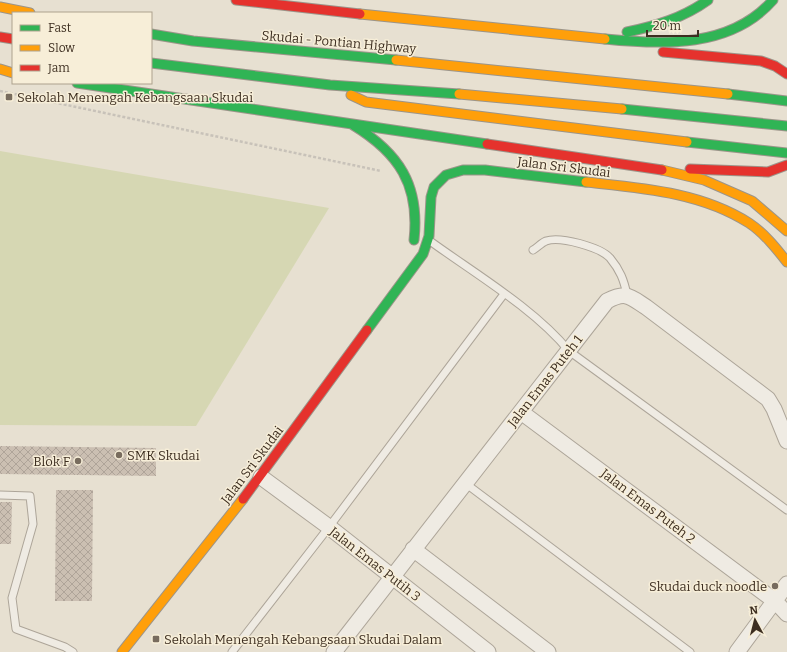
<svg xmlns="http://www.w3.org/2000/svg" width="787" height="652" font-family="Bitter,serif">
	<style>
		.pitch { fill: #d6d7b3 }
		.building { fill: url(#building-cross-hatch) }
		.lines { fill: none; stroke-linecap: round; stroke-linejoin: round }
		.lane-casing { stroke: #ada599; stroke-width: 9 }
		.street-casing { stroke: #ada599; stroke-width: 17 }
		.fast-casing { stroke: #9c958a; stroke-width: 11 }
		.slow-casing { stroke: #9c958a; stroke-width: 11 }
		.jam-casing { stroke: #9c958a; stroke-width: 11 }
		.path { stroke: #c8c2b9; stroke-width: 2.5; stroke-dasharray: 3 2; stroke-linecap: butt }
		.lane { stroke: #efebe3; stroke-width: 7 }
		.street { stroke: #efebe3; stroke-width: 15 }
		.fast { stroke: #30b455; stroke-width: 9 }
		.slow { stroke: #ff9f0a; stroke-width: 9 }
		.jam { stroke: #e5322d; stroke-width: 9 }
		.poi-dot { fill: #786c5e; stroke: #f7eed8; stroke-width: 1.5 }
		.labels { text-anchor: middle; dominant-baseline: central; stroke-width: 3; stroke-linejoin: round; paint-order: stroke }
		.street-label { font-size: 13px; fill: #3d2e20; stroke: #f7eed8 }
		.poi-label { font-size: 13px; fill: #3d2e20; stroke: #f7eed8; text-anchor: start }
	</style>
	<defs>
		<pattern id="building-cross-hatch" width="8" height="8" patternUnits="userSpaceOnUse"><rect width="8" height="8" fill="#cbbfb2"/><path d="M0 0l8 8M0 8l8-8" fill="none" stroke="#afa499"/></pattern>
	</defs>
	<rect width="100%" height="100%" fill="#e7e0d1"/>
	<path class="pitch" d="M 0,151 L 329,208 L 196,426 L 0,425 Z"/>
	<path class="building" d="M 0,446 L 156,448 L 156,476 L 0,474 Z
		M 56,490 L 93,490 L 92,601 L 55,601 Z
		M 0,502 L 12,502 L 11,544 L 0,544 Z"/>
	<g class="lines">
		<g class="lane-casing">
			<path id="lane" d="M 430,241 C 474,273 535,309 569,351 L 787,510
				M 533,250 C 537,248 541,243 546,241 C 560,236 600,247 610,258 C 620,270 624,280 627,295
				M 465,483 L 690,652
				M 0,495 L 30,496 L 33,524 L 12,598 L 16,629 L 65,647 L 73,652
				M 232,652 L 329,527 L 504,294"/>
		</g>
		<g class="street-casing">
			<path id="street" d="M 521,412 L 775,601 L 787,614
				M 261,477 L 329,527 L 488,652
				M 413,549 L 548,652
				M 334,652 L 607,301 C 626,291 629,296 646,307 L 768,399 L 774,409 L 787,441
				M 737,652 L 787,584"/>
		</g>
		<g class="fast-casing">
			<path id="fast" d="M 627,32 C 656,26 683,18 708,0
				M 151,34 L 193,41 L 396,60
				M 605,39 C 663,45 731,48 773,0
				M 151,63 L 330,85 L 459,94
				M 77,83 L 487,144
				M 728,94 L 787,101
				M 622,109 L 787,126
				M 353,125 C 399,153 420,185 414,240
				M 687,142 L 787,153
				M 367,330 L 423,254 L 429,236 L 431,197 L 434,187 L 446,175 L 463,170 L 485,170 L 586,182"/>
		</g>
		<g class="slow-casing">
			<path id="slow" d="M 0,7 L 30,13
				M 360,14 L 605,39
				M 396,60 L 728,94
				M 0,69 L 13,73
				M 459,94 L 622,109
				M 351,95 L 366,102 L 687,142
				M 662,170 L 704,180 L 752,201 L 787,231
				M 586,182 C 641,188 701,192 749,223 C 764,233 776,248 787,262
				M 122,652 L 243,499"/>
		</g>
		<g class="jam-casing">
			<path id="jam" d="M 236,0 L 360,14
				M 0,37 L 13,39
				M 663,52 L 761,61 L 775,66 L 787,74
				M 487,144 L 662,170
				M 690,169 L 768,172 L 787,165
				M 243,499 L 367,330"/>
		</g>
		<path class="path" d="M 0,91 L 381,171"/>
		<use href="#lane" class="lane"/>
		<use href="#street" class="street"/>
		<use href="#fast" class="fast"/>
		<use href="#slow" class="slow"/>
		<use href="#jam" class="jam"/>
	</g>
	<g class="poi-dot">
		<rect x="5" y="93" width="8" height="8" rx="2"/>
		<circle cx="119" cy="455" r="4"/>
		<circle cx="78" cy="461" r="4"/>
		<circle cx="775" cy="586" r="4"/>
		<rect x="152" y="635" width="8" height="8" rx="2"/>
	</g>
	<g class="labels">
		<g class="street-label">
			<text transform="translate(339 42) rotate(5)">Skudai - Pontian Highway</text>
			<text transform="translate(564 167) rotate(7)">Jalan Sri Skudai</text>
			<text transform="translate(545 381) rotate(-52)">Jalan Emas Puteh 1</text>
			<text transform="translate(252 465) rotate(-53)">Jalan Sri Skudai</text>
			<text transform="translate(648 506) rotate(37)">Jalan Emas Puteh 2</text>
			<text transform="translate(375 564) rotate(38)">Jalan Emas Putih 3</text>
		</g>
		<g class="poi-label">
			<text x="17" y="97">Sekolah Menengah Kebangsaan Skudai</text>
			<text x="127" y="455">SMK Skudai</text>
			<text x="70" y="461" text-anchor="end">Blok F</text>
			<text x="767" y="586" text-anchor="end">Skudai duck noodle</text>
			<text x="164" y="639">Sekolah Menengah Kebangsaan Skudai Dalam</text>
		</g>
	</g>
	<rect x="12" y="12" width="140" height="72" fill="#f7eed8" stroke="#ada18e"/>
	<rect x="20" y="25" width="20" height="6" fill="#30b455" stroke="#ada18e"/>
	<text x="48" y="32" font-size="12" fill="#3d2e20">Fast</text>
	<rect x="20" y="45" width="20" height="6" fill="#ff9f0a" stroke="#ada18e"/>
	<text x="48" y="52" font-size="12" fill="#3d2e20">Slow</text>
	<rect x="20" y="65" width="20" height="6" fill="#e5322d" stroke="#ada18e"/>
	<text x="48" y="72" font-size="12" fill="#3d2e20">Jam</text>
	<g transform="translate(755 620) rotate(353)" stroke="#f7eed8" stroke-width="3" paint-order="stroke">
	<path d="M0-3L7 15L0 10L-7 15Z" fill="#3d2e20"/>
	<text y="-6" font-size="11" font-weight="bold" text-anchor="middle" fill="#3d2e20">N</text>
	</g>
	<path d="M647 30v6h51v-6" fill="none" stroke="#3d2e20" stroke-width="2"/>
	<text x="653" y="30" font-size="12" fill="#3d2e20" stroke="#f7eed8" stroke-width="3" paint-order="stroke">20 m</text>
</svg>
